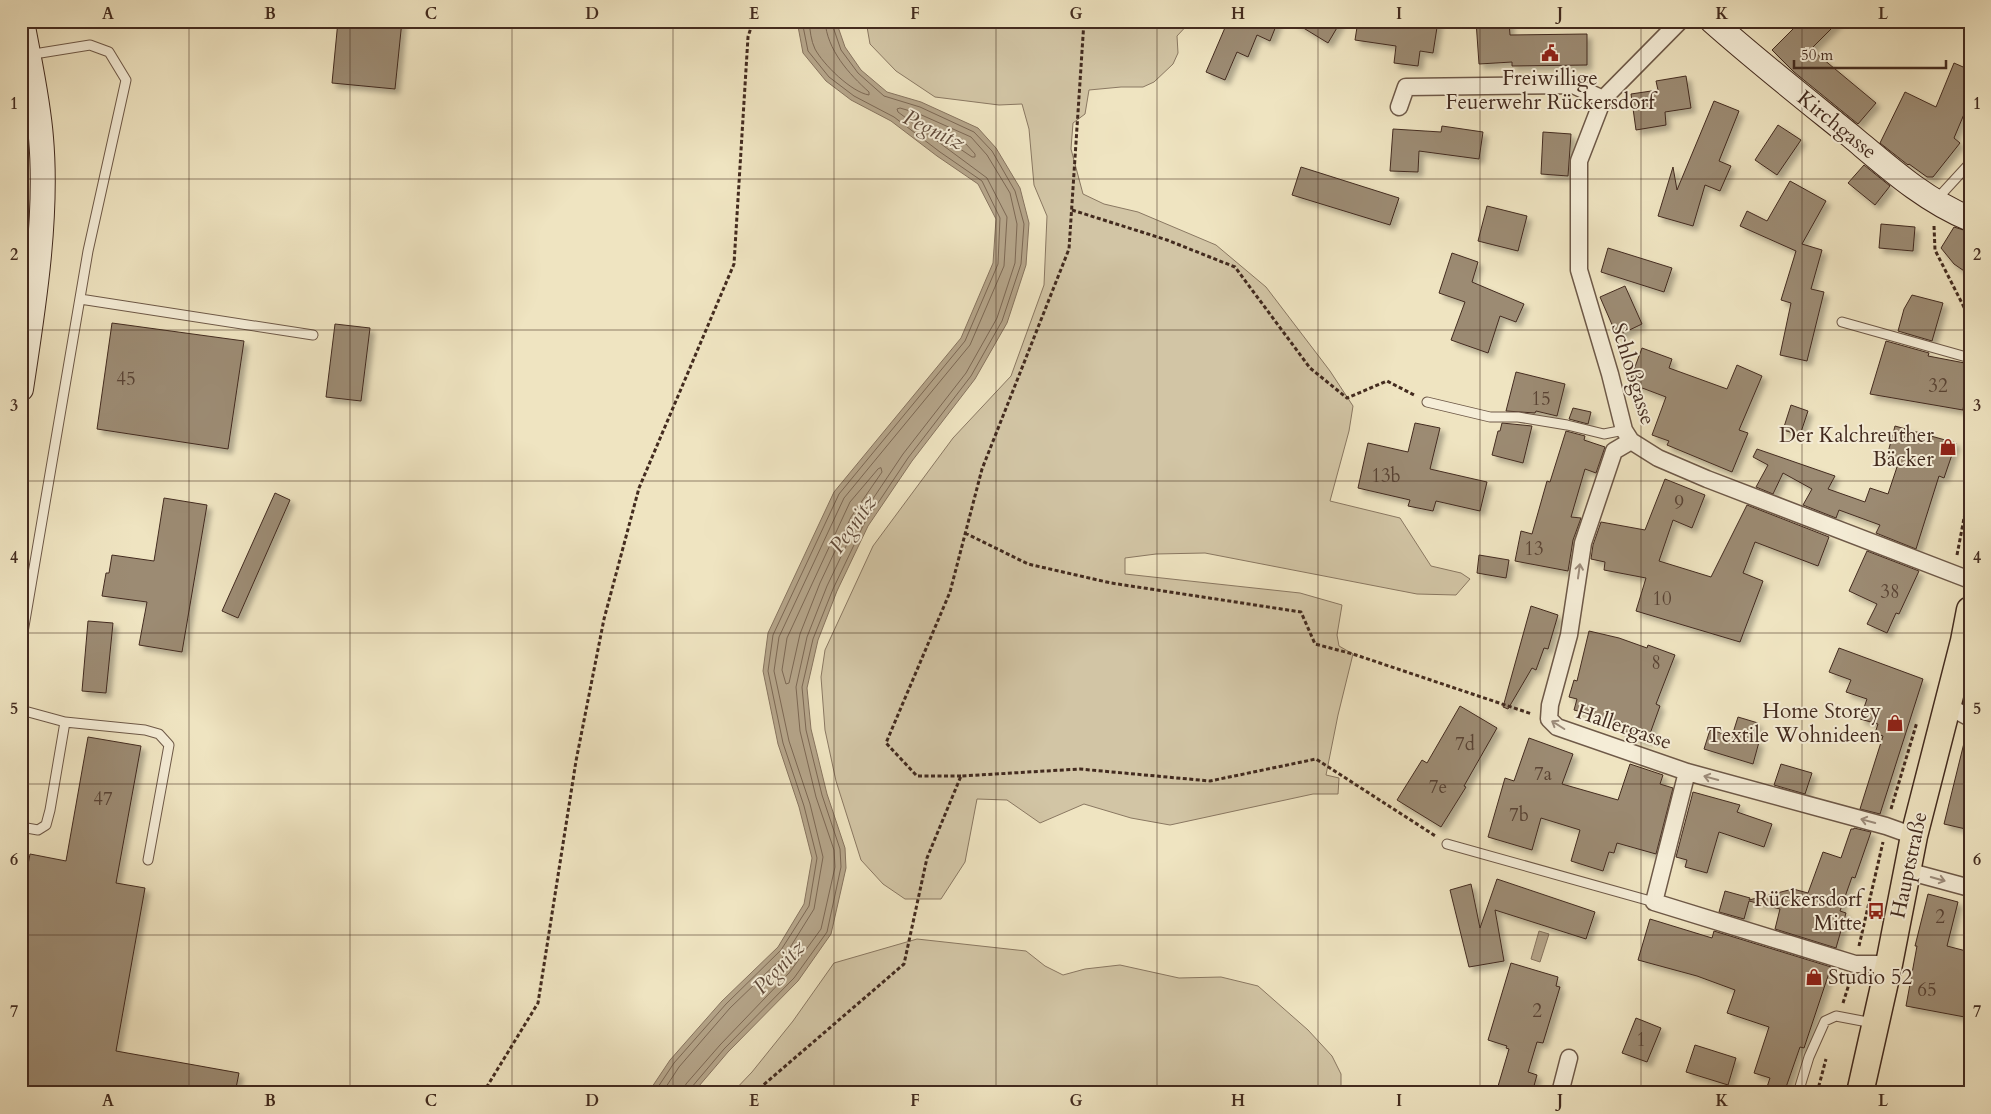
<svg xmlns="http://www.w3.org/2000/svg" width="1991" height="1114" font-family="Cardo,serif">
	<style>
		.green { fill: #d2c5a5; stroke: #8a7862 }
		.water { fill: #b5a58a; stroke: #87745f }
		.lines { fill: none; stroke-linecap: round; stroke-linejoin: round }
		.shore { stroke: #7c6854; stroke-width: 1 }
		.building { fill: #9c8b73; stroke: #432b1f; filter: url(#shadow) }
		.lane-casing { stroke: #6e5948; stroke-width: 11 }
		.street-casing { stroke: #6e5948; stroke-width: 19 }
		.secondary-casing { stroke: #432b1f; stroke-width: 26 }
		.primary-casing { stroke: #432b1f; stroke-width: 29 }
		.path { stroke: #432b1f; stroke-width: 3; stroke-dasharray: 4 2.5; stroke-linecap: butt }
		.lane { stroke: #f5edd7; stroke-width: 9 }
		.street { stroke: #f5edd7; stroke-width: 16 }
		.secondary { stroke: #f5edd7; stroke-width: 24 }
		.primary { stroke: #efe4c1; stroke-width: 26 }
		.oneway { stroke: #9c8c7b }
		.grid { fill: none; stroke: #432b1f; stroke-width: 1; stroke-opacity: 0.55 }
		.labels { text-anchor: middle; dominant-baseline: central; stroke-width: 4; stroke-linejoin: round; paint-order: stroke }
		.number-label { font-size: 19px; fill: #594334 }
		.poi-label { font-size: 21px; fill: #432b1f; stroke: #f5edd7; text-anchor: end }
		.street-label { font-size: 21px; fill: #432b1f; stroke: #f5edd7 }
		.water-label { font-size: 22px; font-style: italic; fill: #604a3a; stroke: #f5edd7 }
		.neatline { fill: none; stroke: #432b1f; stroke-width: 2 }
		.grid-label { font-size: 16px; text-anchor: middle; font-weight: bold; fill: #432b1f }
	</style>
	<defs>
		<filter id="shadow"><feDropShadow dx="4.5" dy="4.5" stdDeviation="2.5" flood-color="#0004"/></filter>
	</defs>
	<rect width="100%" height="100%" fill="#efe4c1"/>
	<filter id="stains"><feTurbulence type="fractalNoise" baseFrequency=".004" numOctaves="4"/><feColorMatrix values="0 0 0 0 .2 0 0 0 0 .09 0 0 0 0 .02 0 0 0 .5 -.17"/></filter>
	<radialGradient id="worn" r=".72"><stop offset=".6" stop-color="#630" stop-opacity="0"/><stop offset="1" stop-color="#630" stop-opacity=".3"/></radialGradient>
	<path class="green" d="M 866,21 L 1191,21 L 1177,36 L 1178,53 L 1173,64 L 1154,82 L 1143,87 L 1121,87 L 1089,90 L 1085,114 L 1073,123 L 1071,149 L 1083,194 L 1104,204 L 1138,212 L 1216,245 L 1266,287 L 1330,371 L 1353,406 L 1349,431 L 1330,501 L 1400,518 L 1431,566 L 1461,573 L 1470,579 L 1456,595 L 1417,594 L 1205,553 L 1156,554 L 1125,558 L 1125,574 L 1300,593 L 1342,605 L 1337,635 L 1339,646 L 1353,654 L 1338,715 L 1326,775 L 1339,778 L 1338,794 L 1313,794 L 1170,825 L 1131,818 L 1084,804 L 1040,823 L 1007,800 L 977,799 L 965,862 L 941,899 L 905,899 L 883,884 L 861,860 L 836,781 L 825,730 L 821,677 L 825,650 L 873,546 L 953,438 L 1011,376 L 1044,285 L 1047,216 L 1034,185 L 1029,129 L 1022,104 L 999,105 L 935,97 L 896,71 L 870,44 Z
		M 917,939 L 1026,951 L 1045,966 L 1063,975 L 1085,969 L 1120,965 L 1179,978 L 1221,977 L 1258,986 L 1308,1030 L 1332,1056 L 1341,1074 L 1341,1093 L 732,1093 L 752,1072 L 793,1021 L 834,963 Z"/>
	<path class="water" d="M 797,21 L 836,21 L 845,47 L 861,70 L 887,92 L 921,102 L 978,128 L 996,148 L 1020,188 L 1029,223 L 1026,265 L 1007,323 L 975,379 L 912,461 L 868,526 L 837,591 L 818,640 L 807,688 L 811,729 L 827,794 L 845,848 L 846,868 L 831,934 L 798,981 L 728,1052 L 693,1093 L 648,1093 L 670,1060 L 722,1001 L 778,947 L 804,904 L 812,858 L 799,807 L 778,744 L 763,671 L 768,633 L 834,492 L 961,338 L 993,263 L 996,219 L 978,184 L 937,156 L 891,121 L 851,100 L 826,81 L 803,53 Z
		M 1539,931 L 1549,934 L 1540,962 L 1531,959 Z"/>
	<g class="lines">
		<path class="shore" d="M 809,21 C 810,30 811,41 815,49 C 823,64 851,92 869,95 L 869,92 C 849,74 827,50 825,21
			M 949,136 L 966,144 L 975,154 L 975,157 L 972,157 L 947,140 L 946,137 Z
			M 881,468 L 882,472 L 851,517 L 820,583 L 800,634 L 789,683 L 786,684 L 782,670 L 787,638 L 850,502 L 878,469 Z
			M 654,1093 L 674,1063 L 726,1004 L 781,950 L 809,906 L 817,858 L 804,806 L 783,743 L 768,671 L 773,635 L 839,494 L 965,341 L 998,264 L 1000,218 L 982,181 L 940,152 L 894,117 L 854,96 L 829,77 L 808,51 L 802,21
			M 662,1093 L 679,1067 L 730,1008 L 786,954 L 814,909 L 823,857 L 810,804 L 789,741 L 774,671 L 779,637 L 844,498 L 970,345 L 1004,266 L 1007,217 L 987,178 L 898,112 L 897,109 L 900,108 L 917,113 L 971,137 L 987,155 L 1010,193 L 1017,224 L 1015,263 L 997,318 L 966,373 L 903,454 L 858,521 L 827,586 L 807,637 L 796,687 L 800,731 L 816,797 L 834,850 L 835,867 L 821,929 L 789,973 L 720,1045 L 686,1084 L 683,1093
			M 689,1093 L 691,1088 L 724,1049 L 794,978 L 827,932 L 841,867 L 840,849 L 822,795 L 806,730 L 802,687 L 813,639 L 833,589 L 864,524 L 908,458 L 971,376 L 1002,321 L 1021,264 L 1024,224 L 1015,191 L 992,151 L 974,132 L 920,107 L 884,96 L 858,73 L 841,50 L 831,21"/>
	</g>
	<path class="building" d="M 338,21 L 402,21 L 395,89 L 332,83 Z
		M 1223,21 L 1278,21 L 1270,41 L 1257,35 L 1248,57 L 1237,52 L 1225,80 L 1206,72 L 1227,23 Z
		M 1292,21 L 1341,21 L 1328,43 Z
		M 1358,21 L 1438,21 L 1433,53 L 1420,51 L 1418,66 L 1394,63 L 1396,46 L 1355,40 Z
		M 1476,21 L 1509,21 L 1510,35 L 1587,34 L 1587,65 L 1512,66 L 1512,62 L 1479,64 Z
		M 1801,21 L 1839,21 L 1811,49 L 1876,103 L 1858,124 L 1794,72 L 1772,50 Z
		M 1954,63 L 1970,70 L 1970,100 L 1954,138 L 1960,143 L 1933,177 L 1927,177 L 1909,164 L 1908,165 L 1880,143 L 1905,92 L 1936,107 Z
		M 1686,76 L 1691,108 L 1665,112 L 1666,125 L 1636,130 L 1631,94 L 1658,90 L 1656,81 Z
		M 1714,101 L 1739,111 L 1719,161 L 1731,166 L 1720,191 L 1705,185 L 1693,226 L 1658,216 L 1673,167 L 1677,190 Z
		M 1778,125 L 1801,140 L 1777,175 L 1755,160 Z
		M 1442,126 L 1483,132 L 1479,159 L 1419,151 L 1418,172 L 1390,171 L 1393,129 L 1441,132 Z
		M 1543,132 L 1571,134 L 1568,176 L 1541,174 Z
		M 1864,165 L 1890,186 L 1875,205 L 1848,183 Z
		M 1301,167 L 1399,198 L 1390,225 L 1292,195 Z
		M 1790,181 L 1826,201 L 1802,244 L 1822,250 L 1811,289 L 1824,292 L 1807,361 L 1780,355 L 1791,303 L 1781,300 L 1796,251 L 1740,226 L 1747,211 L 1767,221 Z
		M 1487,206 L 1527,216 L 1518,251 L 1478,241 Z
		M 1881,224 L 1915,227 L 1913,251 L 1879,248 Z
		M 1954,227 L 1970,232 L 1970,275 L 1954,264 L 1941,248 Z
		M 1608,248 L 1672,268 L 1664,292 L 1601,272 Z
		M 1452,253 L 1478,262 L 1472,282 L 1524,304 L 1516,322 L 1500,316 L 1488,353 L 1451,340 L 1465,302 L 1439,293 Z
		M 1625,286 L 1642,324 L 1617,336 L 1600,297 Z
		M 1912,295 L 1943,303 L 1932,341 L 1898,331 L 1904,309 Z
		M 112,323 L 244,341 L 228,449 L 97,429 Z
		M 335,324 L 370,328 L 361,401 L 326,397 Z
		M 1886,341 L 1929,353 L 1928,356 L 1970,364 L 1963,410 L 1870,394 Z
		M 1642,348 L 1672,359 L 1669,368 L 1727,389 L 1737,365 L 1762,376 L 1739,430 L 1748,433 L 1732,472 L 1667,445 L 1669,441 L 1652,435 L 1666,397 L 1629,383 Z
		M 1516,372 L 1565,384 L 1557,416 L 1536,411 L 1535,413 L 1506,411 Z
		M 1791,405 L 1808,411 L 1800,435 L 1783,430 Z
		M 1573,408 L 1591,412 L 1588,424 L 1569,419 Z
		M 1415,423 L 1440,428 L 1430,469 L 1487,482 L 1480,511 L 1436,501 L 1433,511 L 1408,506 L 1410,500 L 1358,488 L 1368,443 L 1408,452 Z
		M 1502,423 L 1532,426 L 1523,463 L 1492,455 L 1498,431 L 1500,431 Z
		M 1895,426 L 1956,443 L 1944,478 L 1939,476 L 1916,549 L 1876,533 L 1880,525 L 1839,510 L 1836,518 L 1803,505 L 1812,489 L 1783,473 L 1773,494 L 1756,487 L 1768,465 L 1753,457 L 1757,449 L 1835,476 L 1828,489 L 1865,502 L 1870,488 L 1888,494 L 1898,464 L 1886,460 Z
		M 1566,431 L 1585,436 L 1584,440 L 1605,447 L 1596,473 L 1585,469 L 1571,517 L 1581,518 L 1573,540 L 1568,571 L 1515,561 L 1521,531 L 1532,534 L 1547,481 L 1550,482 Z
		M 1665,479 L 1705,495 L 1692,528 L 1673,520 L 1659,561 L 1711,577 L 1747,505 L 1829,537 L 1818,566 L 1755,542 L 1743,573 L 1763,581 L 1740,642 L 1636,611 L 1646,578 L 1604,570 L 1605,562 L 1591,559 L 1593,545 L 1601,522 L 1645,530 Z
		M 275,493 L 290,500 L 238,618 L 222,611 Z
		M 164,498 L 207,505 L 182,652 L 139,645 L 147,602 L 102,596 L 106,573 L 109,573 L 112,555 L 154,561 Z
		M 1867,551 L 1919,571 L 1899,614 L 1896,613 L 1887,633 L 1867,624 L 1877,604 L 1849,591 Z
		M 1479,555 L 1509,560 L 1506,578 L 1477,573 Z
		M 1531,606 L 1558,615 L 1548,649 L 1544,648 L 1536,670 L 1532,668 L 1508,709 L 1503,707 Z
		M 88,621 L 113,623 L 106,693 L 82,691 Z
		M 1589,631 L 1619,638 L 1647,648 L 1648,645 L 1675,655 L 1656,704 L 1660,706 L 1647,742 L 1619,731 L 1622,722 L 1574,710 L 1577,699 L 1569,697 L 1574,680 L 1577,681 Z
		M 1839,648 L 1923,679 L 1880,814 L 1860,809 L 1883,736 L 1875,733 L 1878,724 L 1860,719 L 1867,699 L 1846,692 L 1851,680 L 1829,672 Z
		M 1460,706 L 1497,728 L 1464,786 L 1466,787 L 1441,827 L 1397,800 L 1422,760 L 1427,763 Z
		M 1738,717 L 1758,723 L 1753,740 L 1759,742 L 1753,764 L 1704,749 L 1710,730 L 1732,736 Z
		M 88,737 L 141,746 L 116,883 L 145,888 L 116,1051 L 239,1073 L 235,1093 L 54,1093 L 55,1090 L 21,1084 L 21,902 L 30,854 L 66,861 Z
		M 1529,738 L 1573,754 L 1562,784 L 1618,800 L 1630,764 L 1663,775 L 1660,784 L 1673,788 L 1656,854 L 1617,843 L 1614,853 L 1609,852 L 1603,871 L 1571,861 L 1580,830 L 1541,818 L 1532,850 L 1488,837 L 1505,778 L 1514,781 Z
		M 1964,743 L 1970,743 L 1970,830 L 1944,824 Z
		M 1781,764 L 1812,773 L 1805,794 L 1774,785 Z
		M 1693,792 L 1740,805 L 1737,812 L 1772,824 L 1764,847 L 1719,832 L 1707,873 L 1685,867 L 1687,860 L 1676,857 Z
		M 1854,828 L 1871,832 L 1855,878 L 1852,877 L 1840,911 L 1846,913 L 1836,948 L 1775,929 L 1780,909 L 1749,901 L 1744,919 L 1719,912 L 1725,891 L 1750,898 L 1749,900 L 1793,889 L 1808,893 L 1823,852 L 1841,858 L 1851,829 L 1854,829 Z
		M 1497,879 L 1595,912 L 1586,939 L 1495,910 L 1504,961 L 1469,967 L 1450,890 L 1471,884 L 1480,928 Z
		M 1928,894 L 1958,902 L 1947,946 L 1970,952 L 1970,1018 L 1906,1006 L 1917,946 L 1915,946 Z
		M 1650,919 L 1712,938 L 1714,931 L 1831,967 L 1804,1048 L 1800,1047 L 1784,1093 L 1765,1093 L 1770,1078 L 1754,1073 L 1769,1027 L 1727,1013 L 1735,990 L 1697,976 L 1638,960 Z
		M 1511,963 L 1558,977 L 1556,986 L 1560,987 L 1543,1043 L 1537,1042 L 1528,1072 L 1537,1075 L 1532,1093 L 1496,1093 L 1509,1049 L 1506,1048 L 1507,1046 L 1488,1040 Z
		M 1636,1018 L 1661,1028 L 1647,1062 L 1622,1053 Z
		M 1695,1045 L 1736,1058 L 1728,1085 L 1686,1072 Z"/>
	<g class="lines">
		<g class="lane-casing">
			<path id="lane" d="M 1936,200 L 1970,163
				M 80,299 L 313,335
				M 1842,322 L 1970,358
				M 1427,402 L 1490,417 L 1518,417 L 1567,425 L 1604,434 L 1624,430
				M 21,644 L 88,251 L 126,80 L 109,52 L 90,45 L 28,55
				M 21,710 L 65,722 L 50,810 L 46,825 L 38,830 L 21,827
				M 65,722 L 145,730 L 159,734 L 169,745 L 148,860
				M 1447,844 L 1654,902
				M 1798,1093 L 1809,1057 L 1825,1021 L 1836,1016 L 1873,1023"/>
		</g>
		<g class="street-casing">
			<path id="street" d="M 1680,21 L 1603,99 L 1579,161 L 1579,270 L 1610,374 L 1624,430 L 1631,441 L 1658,458 L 1707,479 L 1970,580
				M 1399,107 L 1406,87 L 1573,85 L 1603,99
				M 1631,441 L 1614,451 L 1583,543 L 1569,635 L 1550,705 L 1549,719 L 1557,727 L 1687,772 L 1886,826 L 1914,836
				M 1948,706 L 1970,718
				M 1687,772 L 1654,902 L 1855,964 L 1889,964
				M 1907,871 L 1970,888
				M 1560,1093 L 1569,1058"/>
		</g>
		<g class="secondary-casing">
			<path id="secondary" d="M 1712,21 C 1757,61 1804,98 1851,136 C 1888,167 1924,200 1970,219
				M 21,389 C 33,310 48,218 41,138 C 38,99 29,60 22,21"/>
		</g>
		<g class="primary-casing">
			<path id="primary" d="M 1860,1093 L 1889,964 L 1914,836 L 1964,641 L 1970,610"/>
		</g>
		<path class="path" d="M 1072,210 L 1167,240 L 1235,267 L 1310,368 L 1347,398 L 1387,381 L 1416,396
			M 1934,226 L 1935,250 L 1970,319
			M 1970,407 L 1965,426 L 1970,426
			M 965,533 L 1028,564 L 1111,583 L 1301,612 L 1315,644 L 1353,654 L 1532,714
			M 1957,555 L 1970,487
			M 961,776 L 917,776 L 886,743 L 950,592 L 982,469 L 1069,249 L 1084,21
			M 1891,809 L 1917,722
			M 1859,946 L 1883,842
			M 1843,1003 L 1850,981
			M 483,1093 L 538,1003 L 576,761 L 604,619 L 639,488 L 734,264 L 748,37 L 753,21
			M 754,1093 L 904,964 L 927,858 L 961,776 L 1080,769 L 1210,781 L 1316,759 L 1437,837
			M 1817,1093 L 1826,1059"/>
		<use href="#lane" class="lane"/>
		<use href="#street" class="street"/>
		<use href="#secondary" class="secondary"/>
		<use href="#primary" class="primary"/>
	</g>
	<defs><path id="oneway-shaft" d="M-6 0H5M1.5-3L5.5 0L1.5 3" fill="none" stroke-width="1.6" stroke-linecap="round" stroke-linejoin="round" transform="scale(1.25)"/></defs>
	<g class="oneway">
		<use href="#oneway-shaft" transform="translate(1579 571) rotate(-82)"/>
		<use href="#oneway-shaft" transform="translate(1558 725) rotate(-148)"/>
		<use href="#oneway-shaft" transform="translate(1711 778) rotate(-165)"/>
		<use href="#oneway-shaft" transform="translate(1868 821) rotate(-165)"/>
		<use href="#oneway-shaft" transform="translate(1938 879) rotate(16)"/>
	</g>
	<path class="grid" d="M 189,21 L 189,1093M 350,21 L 350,1093M 512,21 L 512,1093M 673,21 L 673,1093M 834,21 L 834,1093M 996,21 L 996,1093M 1157,21 L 1157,1093M 1318,21 L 1318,1093M 1480,21 L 1480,1093M 1641,21 L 1641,1093M 1802,21 L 1802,1093M 21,179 L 1970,179M 21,330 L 1970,330M 21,481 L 1970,481M 21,633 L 1970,633M 21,784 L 1970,784M 21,935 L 1970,935"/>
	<defs>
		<g id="civic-bare" transform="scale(1.35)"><path d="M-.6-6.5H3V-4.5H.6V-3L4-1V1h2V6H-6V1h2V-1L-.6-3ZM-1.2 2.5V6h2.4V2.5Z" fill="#8f2418" stroke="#f5edd7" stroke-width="2.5" paint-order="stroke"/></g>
		<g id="shop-bare" transform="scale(1.35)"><path d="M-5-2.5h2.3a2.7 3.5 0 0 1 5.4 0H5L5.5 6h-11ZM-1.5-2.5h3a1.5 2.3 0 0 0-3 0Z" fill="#8f2418" stroke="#f5edd7" stroke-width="2.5" paint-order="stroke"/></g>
		<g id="bus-bare" transform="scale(1.35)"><path d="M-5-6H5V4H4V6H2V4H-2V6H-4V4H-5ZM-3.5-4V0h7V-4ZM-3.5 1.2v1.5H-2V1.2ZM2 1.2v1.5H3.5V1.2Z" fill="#8f2418" stroke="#f5edd7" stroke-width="2.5" paint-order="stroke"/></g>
	</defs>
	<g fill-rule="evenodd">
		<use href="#civic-bare" x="1550" y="53"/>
		<use href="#shop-bare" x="1948" y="447"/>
		<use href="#shop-bare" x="1895" y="723"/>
		<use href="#bus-bare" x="1876" y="911"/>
		<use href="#shop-bare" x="1814" y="977"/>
	</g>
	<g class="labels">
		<g class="number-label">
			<text x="126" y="379">45</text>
			<text x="1938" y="386">32</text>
			<text x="1541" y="399">15</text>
			<text x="1386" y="476">13b</text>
			<text x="1679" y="503">9</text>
			<text x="1534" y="549">13</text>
			<text x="1890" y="592">38</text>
			<text x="1662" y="599">10</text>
			<text x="1656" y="663">8</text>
			<text x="1465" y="744">7d</text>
			<text x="1543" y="774">7a</text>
			<text x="1438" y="787">7e</text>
			<text x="103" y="799">47</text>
			<text x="1519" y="815">7b</text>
			<text x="1940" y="917">2</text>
			<text x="1927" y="990">65</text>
			<text x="1537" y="1011">2</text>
			<text x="1641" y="1040">1</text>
		</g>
		<g class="poi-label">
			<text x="1550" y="78" text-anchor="middle">Freiwillige<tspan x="1550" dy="24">Feuerwehr Rückersdorf</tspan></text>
			<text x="1934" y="435">Der Kalchreuther<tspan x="1934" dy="24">Bäcker</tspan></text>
			<text x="1881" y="711">Home Storey<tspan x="1881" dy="24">Textile Wohnideen</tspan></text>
			<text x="1862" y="899">Rückersdorf<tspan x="1862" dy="24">Mitte</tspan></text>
			<text x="1828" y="977" text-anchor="start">Studio 52</text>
		</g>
		<g class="street-label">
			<text transform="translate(1837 125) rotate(39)">Kirchgasse</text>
			<text transform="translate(1633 374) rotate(73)">Schloßgasse</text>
			<text transform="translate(1624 727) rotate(19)">Hallergasse</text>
			<text transform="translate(1909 865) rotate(-78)">Hauptstraße</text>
		</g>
		<g class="water-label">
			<text transform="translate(934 130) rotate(26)">Pegnitz</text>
			<text transform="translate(853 524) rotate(-55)">Pegnitz</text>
			<text transform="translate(779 967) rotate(-47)">Pegnitz</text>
		</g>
	</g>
	<rect width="1991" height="1114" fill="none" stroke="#efe4c1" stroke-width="55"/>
	<path d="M1794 60v8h152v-8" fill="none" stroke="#432b1f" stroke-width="2.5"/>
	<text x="1801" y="60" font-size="15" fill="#432b1f" stroke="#f5edd7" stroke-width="4" paint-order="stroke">50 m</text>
	<rect x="28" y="28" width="1936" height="1058" class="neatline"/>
	<g class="grid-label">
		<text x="108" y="19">A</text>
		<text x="270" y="19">B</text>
		<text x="431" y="19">C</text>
		<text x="592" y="19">D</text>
		<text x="754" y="19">E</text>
		<text x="915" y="19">F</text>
		<text x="1076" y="19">G</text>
		<text x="1238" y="19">H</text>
		<text x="1399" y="19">I</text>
		<text x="1560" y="19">J</text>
		<text x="1722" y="19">K</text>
		<text x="1883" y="19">L</text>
		<text x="14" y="109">1</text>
		<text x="1977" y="109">1</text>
		<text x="14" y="260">2</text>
		<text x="1977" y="260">2</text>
		<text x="14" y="411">3</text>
		<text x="1977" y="411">3</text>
		<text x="14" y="563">4</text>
		<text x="1977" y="563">4</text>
		<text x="14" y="714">5</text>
		<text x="1977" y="714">5</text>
		<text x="14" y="865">6</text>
		<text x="1977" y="865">6</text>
		<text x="14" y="1017">7</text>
		<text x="1977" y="1017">7</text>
		<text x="108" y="1106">A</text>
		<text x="270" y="1106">B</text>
		<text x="431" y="1106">C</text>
		<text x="592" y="1106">D</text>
		<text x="754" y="1106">E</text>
		<text x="915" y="1106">F</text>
		<text x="1076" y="1106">G</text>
		<text x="1238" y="1106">H</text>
		<text x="1399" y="1106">I</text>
		<text x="1560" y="1106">J</text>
		<text x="1722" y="1106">K</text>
		<text x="1883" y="1106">L</text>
	</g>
	<rect width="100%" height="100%" filter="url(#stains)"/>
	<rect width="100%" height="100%" fill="url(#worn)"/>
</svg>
